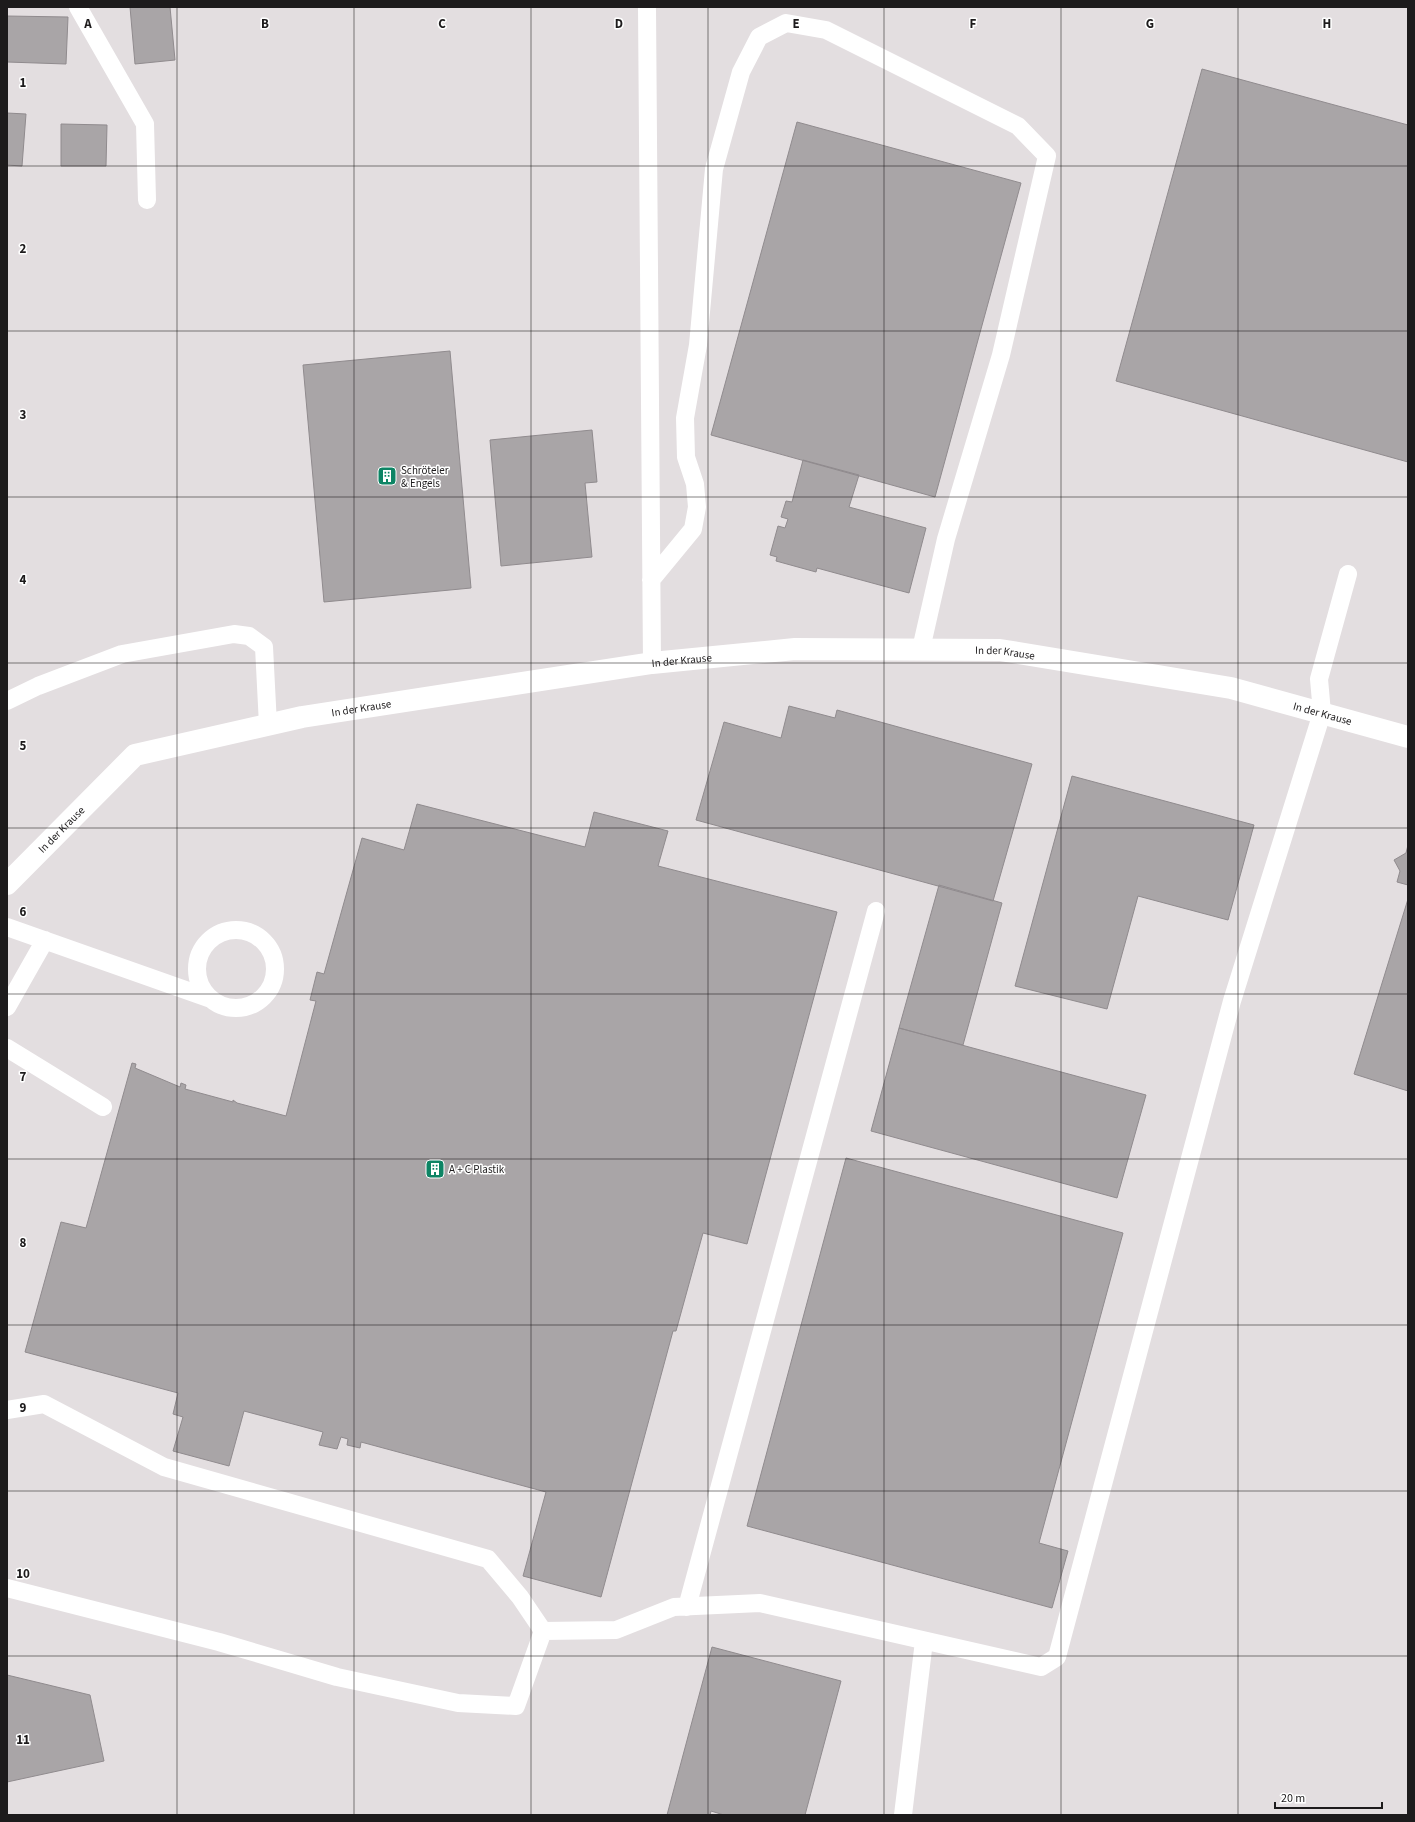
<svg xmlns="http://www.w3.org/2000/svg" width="1415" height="1822" font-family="'Source Sans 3',sans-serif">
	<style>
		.building { fill: #a9a5a7; stroke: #908b8e }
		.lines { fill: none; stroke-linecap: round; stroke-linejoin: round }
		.lane { stroke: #fff; stroke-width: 18 }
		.street { stroke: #fff; stroke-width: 22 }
		.grid { fill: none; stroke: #1d1b1c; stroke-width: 1; stroke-opacity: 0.55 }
		.labels { text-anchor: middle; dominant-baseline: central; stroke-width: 3; stroke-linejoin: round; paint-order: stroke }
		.poi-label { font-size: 11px; fill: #1d1b1c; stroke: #fff; text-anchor: start }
		.street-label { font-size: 11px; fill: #1d1b1c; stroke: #fff }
		.grid-label { font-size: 13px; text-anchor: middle; font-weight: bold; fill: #1d1b1c; stroke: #fff; stroke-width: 3; stroke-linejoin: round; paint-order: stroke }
	</style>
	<rect width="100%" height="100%" fill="#e3dee0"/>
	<path class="building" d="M 130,7 L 170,7 L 175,60 L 135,64 Z
		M 7,16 L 68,17 L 66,64 L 7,62 Z
		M 1202,69 L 1408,125 L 1408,462 L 1116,381 Z
		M 7,113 L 26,114 L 22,166 L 7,165 Z
		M 797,122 L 1021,183 L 935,497 L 711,435 Z
		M 61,124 L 107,125 L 106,166 L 61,166 Z
		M 450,351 L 471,588 L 324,602 L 303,365 Z
		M 592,430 L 597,482 L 585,483 L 592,557 L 501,566 L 490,440 Z
		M 803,460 L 859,475 L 849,507 L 926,528 L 909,593 L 817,568 L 816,572 L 776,561 L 777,557 L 770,555 L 778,526 L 785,528 L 788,519 L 781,517 L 786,501 L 792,502 Z
		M 789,706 L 835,718 L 837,710 L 1032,764 L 993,901 L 696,820 L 724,722 L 781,738 Z
		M 1072,776 L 1254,825 L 1228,920 L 1138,896 L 1107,1009 L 1015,986 Z
		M 417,804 L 585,847 L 594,812 L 668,831 L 658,866 L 837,912 L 747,1244 L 703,1233 L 676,1331 L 673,1331 L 601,1597 L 523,1576 L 546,1492 L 361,1442 L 360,1448 L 347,1445 L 348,1439 L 341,1437 L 337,1449 L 319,1445 L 323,1432 L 244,1411 L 229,1466 L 173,1451 L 183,1417 L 173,1414 L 178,1393 L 25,1352 L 61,1222 L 86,1228 L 132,1063 L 136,1064 L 135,1068 L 180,1087 L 181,1083 L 186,1085 L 185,1089 L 233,1102 L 233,1100 L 237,1103 L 286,1116 L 316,1001 L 310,1000 L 317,972 L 324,974 L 362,838 L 404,850 Z
		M 1408,845 L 1408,885 L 1397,882 L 1400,871 L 1394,860 L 1406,853 Z
		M 939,885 L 1002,903 L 963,1045 L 899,1028 Z
		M 1408,899 L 1408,1091 L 1354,1074 Z
		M 899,1028 L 1146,1095 L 1117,1198 L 871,1131 Z
		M 846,1158 L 1123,1233 L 1039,1543 L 1068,1551 L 1052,1608 L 747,1526 Z
		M 712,1647 L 841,1681 L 805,1815 L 724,1815 L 711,1811 L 710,1815 L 667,1815 Z
		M 7,1675 L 90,1695 L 104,1761 L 7,1782 Z"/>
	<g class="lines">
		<path class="lane" d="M 78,7 L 145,124 L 147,200
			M 647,7 L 652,663
			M 651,580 L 693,529 L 697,507 L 695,484 L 686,457 L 685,418 L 698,345 L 714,169 L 741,72 L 759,37 L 786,23 L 826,30 L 1018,126 L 1047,156 L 1001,355 L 946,539 L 921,649
			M 7,701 L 38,686 L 122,654 L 234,634 L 249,636 L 264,647 L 268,725
			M 7,927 L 211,999
			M197 969a39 39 0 1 1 78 0a39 39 0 1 1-78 0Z
			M 7,1007 L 45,940
			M 7,1048 L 103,1107
			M 7,1410 L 44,1404 L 164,1467 L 488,1559 L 520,1597 L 543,1631 L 616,1630 L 674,1607 L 760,1603 L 1041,1667 L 1057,1657 L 1232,1001 L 1322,713 L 1319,679 L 1348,574
			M 7,1588 L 219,1642 L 337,1677 L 458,1703 L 516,1706 L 543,1631
			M 687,1607 L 876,911
			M 903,1815 L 924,1641"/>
		<path class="street" id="s1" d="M 7,884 L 135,755 L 302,717 L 652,663 L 795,649 L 1000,650 L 1231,688 L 1408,737"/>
	</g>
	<path class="grid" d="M 177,7 L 177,1815M 354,7 L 354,1815M 531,7 L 531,1815M 708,7 L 708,1815M 884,7 L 884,1815M 1061,7 L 1061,1815M 1238,7 L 1238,1815M 7,166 L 1408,166M 7,331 L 1408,331M 7,497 L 1408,497M 7,663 L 1408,663M 7,828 L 1408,828M 7,994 L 1408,994M 7,1159 L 1408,1159M 7,1325 L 1408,1325M 7,1491 L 1408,1491M 7,1656 L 1408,1656"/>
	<defs>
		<g id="building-square" transform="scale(1)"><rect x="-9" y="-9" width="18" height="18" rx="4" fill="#0d8464" stroke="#fff"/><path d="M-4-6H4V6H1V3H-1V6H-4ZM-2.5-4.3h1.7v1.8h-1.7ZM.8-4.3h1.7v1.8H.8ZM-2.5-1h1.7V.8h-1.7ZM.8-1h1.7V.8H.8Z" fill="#fff"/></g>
	</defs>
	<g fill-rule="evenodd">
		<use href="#building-square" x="387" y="476"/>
		<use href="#building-square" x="435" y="1169"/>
	</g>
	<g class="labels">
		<g class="poi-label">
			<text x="401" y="470">Schröteler<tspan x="401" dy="13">&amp; Engels</tspan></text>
			<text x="449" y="1169">A + C Plastik</text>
		</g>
		<g class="street-label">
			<text stroke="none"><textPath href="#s1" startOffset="1061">In der Krause</textPath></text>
			<text stroke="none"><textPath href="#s1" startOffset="737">In der Krause</textPath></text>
			<text stroke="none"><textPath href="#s1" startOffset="413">In der Krause</textPath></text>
			<text stroke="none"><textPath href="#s1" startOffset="1385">In der Krause</textPath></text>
			<text stroke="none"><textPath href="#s1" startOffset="77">In der Krause</textPath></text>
		</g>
	</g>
	<g class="grid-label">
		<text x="88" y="28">A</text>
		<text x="265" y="28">B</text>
		<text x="442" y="28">C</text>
		<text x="619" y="28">D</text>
		<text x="796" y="28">E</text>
		<text x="973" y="28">F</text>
		<text x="1150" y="28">G</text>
		<text x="1327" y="28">H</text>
		<text x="23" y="87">1</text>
		<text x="23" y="253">2</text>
		<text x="23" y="419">3</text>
		<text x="23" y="584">4</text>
		<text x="23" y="750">5</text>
		<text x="23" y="916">6</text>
		<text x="23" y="1081">7</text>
		<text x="23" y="1247">8</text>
		<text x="23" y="1412">9</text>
		<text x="23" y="1578">10</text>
		<text x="23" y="1744">11</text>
	</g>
	<rect width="1415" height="1822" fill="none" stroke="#1d1b1c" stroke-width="16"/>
	<path d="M1275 1802v6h107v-6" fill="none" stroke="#1d1b1c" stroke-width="2"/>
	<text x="1281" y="1802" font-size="12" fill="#1d1b1c" stroke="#ffffff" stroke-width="3" paint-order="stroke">20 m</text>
</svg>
